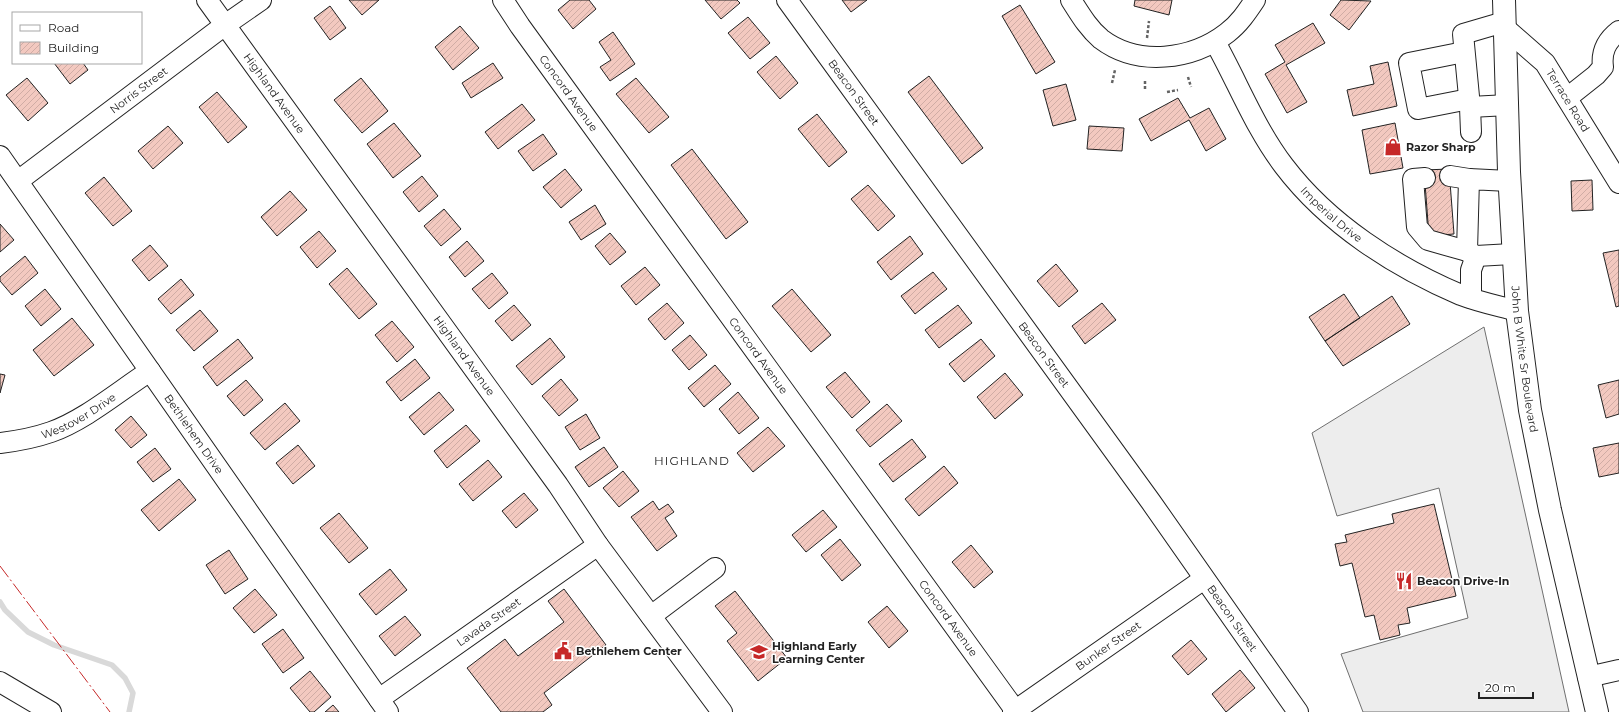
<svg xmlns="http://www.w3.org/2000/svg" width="1619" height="712" font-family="Montserrat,sans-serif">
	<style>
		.parking { fill: #ededed; stroke: #6f6f6f }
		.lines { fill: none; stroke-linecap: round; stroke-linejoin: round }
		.stream { stroke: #d9d9d9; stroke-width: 5.5 }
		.building { fill: url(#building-hatch); stroke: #222 }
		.minor-casing { stroke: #222; stroke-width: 22 }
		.major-casing { stroke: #222; stroke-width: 24 }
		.path { stroke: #646464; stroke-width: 2.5; stroke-dasharray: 3 2; stroke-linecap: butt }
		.minor { stroke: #fff; stroke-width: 20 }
		.major { stroke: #fff; stroke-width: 22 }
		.power { stroke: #c62828; stroke-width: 1; stroke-dasharray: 14 3 2 3; stroke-linecap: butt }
		.labels { text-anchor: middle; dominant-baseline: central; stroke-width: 3; stroke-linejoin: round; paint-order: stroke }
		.street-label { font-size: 11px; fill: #222; stroke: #fff }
		.poi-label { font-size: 11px; font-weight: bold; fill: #222; stroke: #fff; text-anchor: start }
		.neighbourhood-label { font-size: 12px; letter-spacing: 1px; fill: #222; stroke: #fff }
	</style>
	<defs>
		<pattern id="building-hatch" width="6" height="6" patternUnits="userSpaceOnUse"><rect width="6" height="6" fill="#f3c9c0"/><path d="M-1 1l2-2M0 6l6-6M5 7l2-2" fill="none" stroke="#d0aca5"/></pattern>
	</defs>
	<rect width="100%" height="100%" fill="#fff"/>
	<path class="parking" d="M 1484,327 L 1569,712 L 1363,712 L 1341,654 L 1468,618 L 1439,488 L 1337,516 L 1312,433 Z"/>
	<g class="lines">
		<path class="stream" d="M 0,602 L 5,610 L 28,632 L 54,645 L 112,665 L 125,678 L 133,693 L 129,712"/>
	</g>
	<path class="building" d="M 349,0 L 379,0 L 362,15 Z
		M 570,0 L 589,0 L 596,9 L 573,29 L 558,10 Z
		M 705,0 L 737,0 L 740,3 L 721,19 Z
		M 842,0 L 867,0 L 851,12 Z
		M 1135,0 L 1172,0 L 1169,15 L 1134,6 Z
		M 1341,0 L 1371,1 L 1349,30 L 1330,15 Z
		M 1020,5 L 1055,62 L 1036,74 L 1002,16 Z
		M 330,6 L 346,28 L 330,40 L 314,18 Z
		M 748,17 L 770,43 L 750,59 L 728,33 Z
		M 1313,23 L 1325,43 L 1286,65 L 1307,102 L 1287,113 L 1265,74 L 1285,62 L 1275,45 Z
		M 460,26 L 479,48 L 453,70 L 435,47 Z
		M 613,32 L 635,64 L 610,81 L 600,67 L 611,60 L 599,42 Z
		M 776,56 L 798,83 L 780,99 L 757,72 Z
		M 1388,62 L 1397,106 L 1353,116 L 1347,90 L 1374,84 L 1370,66 Z
		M 54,63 L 83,63 L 88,70 L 70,84 Z
		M 493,63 L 503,78 L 471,98 L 462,83 Z
		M 929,76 L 983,148 L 962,164 L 908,92 Z
		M 27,78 L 48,103 L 28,121 L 6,95 Z
		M 361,78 L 388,111 L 362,133 L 334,100 Z
		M 636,78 L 669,117 L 649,133 L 616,94 Z
		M 1066,84 L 1076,120 L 1053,126 L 1043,90 Z
		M 217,92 L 247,127 L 228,143 L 199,107 Z
		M 1178,98 L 1190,118 L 1209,108 L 1226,139 L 1206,151 L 1189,120 L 1151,141 L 1139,119 Z
		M 522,104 L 535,120 L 498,149 L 485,132 Z
		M 817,114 L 847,152 L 829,167 L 798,129 Z
		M 394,123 L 421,156 L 393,178 L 367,144 Z
		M 1395,123 L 1403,168 L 1370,174 L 1362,130 Z
		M 168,126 L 183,143 L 153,169 L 138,151 Z
		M 1089,126 L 1124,128 L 1122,151 L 1087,149 Z
		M 543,134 L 557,154 L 533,171 L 518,151 Z
		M 692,149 L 748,222 L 726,239 L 671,165 Z
		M 565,169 L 582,190 L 561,208 L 543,187 Z
		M 1449,169 L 1454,234 L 1429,236 L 1424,170 Z
		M 422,176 L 438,196 L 419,212 L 403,192 Z
		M 104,177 L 132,211 L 113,226 L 85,193 Z
		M 1592,180 L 1593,210 L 1572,211 L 1571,181 Z
		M 868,185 L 895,216 L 878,231 L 851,199 Z
		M 290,191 L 307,210 L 277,236 L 261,217 Z
		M 595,205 L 606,224 L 581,240 L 569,222 Z
		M 444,209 L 461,229 L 441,246 L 424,226 Z
		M 0,224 L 14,240 L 0,252 Z
		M 319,231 L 336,251 L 317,268 L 300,247 Z
		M 610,233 L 626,252 L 610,265 L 595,246 Z
		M 910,236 L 923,254 L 891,280 L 877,262 Z
		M 467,241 L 484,261 L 465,277 L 449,257 Z
		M 150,245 L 168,266 L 149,281 L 132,260 Z
		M 1619,250 L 1619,306 L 1616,307 L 1603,253 Z
		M 25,256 L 38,273 L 12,295 L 0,281 L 0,277 Z
		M 1056,264 L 1078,291 L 1059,307 L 1037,281 Z
		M 645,267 L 660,285 L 636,305 L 621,286 Z
		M 347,268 L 377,304 L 359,319 L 329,284 Z
		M 933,272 L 947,289 L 915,314 L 901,296 Z
		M 492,273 L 508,293 L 489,309 L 472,289 Z
		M 181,279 L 194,295 L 171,314 L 158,299 Z
		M 45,289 L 61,309 L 41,326 L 25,306 Z
		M 792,289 L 831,335 L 811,352 L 772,306 Z
		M 1344,294 L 1360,318 L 1325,341 L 1309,317 Z
		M 1392,296 L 1410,324 L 1343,366 L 1325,341 Z
		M 667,303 L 684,323 L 665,340 L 648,319 Z
		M 1102,303 L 1116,320 L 1085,344 L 1072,326 Z
		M 514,305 L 531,325 L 512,341 L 495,321 Z
		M 958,305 L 972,323 L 939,348 L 925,330 Z
		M 200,310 L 218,331 L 194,351 L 176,330 Z
		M 72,318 L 94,345 L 54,376 L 33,350 Z
		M 392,321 L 414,347 L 397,362 L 375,335 Z
		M 690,335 L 707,355 L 689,370 L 672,350 Z
		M 550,338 L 565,357 L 532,385 L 516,366 Z
		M 238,339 L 253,358 L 217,386 L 203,367 Z
		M 981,339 L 995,356 L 964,382 L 949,364 Z
		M 415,359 L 430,378 L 401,401 L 386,382 Z
		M 715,365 L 731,384 L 704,407 L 688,388 Z
		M 845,372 L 870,402 L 852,418 L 826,387 Z
		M 1005,373 L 1023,395 L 995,419 L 977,397 Z
		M 0,374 L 5,375 L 0,393 Z
		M 561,379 L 578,400 L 559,416 L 542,396 Z
		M 246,380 L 263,400 L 244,416 L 227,396 Z
		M 1619,380 L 1619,414 L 1606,418 L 1598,385 Z
		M 439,392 L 454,410 L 424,435 L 409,417 Z
		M 738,392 L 759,418 L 739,434 L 719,409 Z
		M 285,403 L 300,421 L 265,450 L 250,433 Z
		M 887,404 L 902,421 L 870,447 L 856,430 Z
		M 586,414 L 600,438 L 580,450 L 565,427 Z
		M 131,416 L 147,435 L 131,448 L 115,430 Z
		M 466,425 L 480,441 L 447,468 L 434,451 Z
		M 768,427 L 785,446 L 753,472 L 737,453 Z
		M 912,439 L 926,457 L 893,482 L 879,464 Z
		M 1619,443 L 1619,473 L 1599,477 L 1593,448 Z
		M 298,445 L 315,466 L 293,484 L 276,463 Z
		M 604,447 L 618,467 L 589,487 L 575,467 Z
		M 155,448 L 171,469 L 153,482 L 137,462 Z
		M 488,460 L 502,477 L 473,501 L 459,484 Z
		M 944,466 L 958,483 L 919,516 L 905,499 Z
		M 623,471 L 639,491 L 619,507 L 603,488 Z
		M 179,479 L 196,500 L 159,531 L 141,510 Z
		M 524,493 L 538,510 L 516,528 L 502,511 Z
		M 653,501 L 659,510 L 668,504 L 674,512 L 665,518 L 677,536 L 657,551 L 631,517 Z
		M 1434,504 L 1456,596 L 1407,608 L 1410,623 L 1398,625 L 1400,635 L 1380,640 L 1374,615 L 1365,617 L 1352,563 L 1340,566 L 1335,544 L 1347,542 L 1345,535 L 1394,523 L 1392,514 Z
		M 823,510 L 837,527 L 806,552 L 792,535 Z
		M 339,513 L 368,548 L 349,563 L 320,528 Z
		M 840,539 L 861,565 L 842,581 L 821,555 Z
		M 971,545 L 993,572 L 974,588 L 952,562 Z
		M 229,550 L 248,579 L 225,594 L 206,565 Z
		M 390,569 L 407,590 L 376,615 L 359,594 Z
		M 255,589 L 277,615 L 254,633 L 233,608 Z
		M 564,589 L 606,645 L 544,693 L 552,705 L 543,712 L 501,712 L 467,668 L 505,639 L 518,656 L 564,622 L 548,601 Z
		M 735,591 L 787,658 L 758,681 L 727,641 L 737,633 L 715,606 Z
		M 887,606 L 908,631 L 889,648 L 868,622 Z
		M 405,616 L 421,635 L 395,656 L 379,636 Z
		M 283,629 L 304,658 L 283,673 L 262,644 Z
		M 1191,640 L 1207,659 L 1188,675 L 1172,656 Z
		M 1240,670 L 1255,688 L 1226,712 L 1212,694 Z
		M 310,671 L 331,697 L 314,712 L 310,712 L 290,688 Z
		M 333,705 L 339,712 L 325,712 Z"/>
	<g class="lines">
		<g class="minor-casing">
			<g id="minor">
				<path id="s1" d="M 207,0 L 558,485 L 598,545 L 722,712"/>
				<path id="s2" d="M 503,0 L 520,26 L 1015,710"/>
				<path id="s3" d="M 787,0 L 1151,502 L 1298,712"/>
				<path d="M 1071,0 C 1080,14 1088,28 1101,39 C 1138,67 1192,60 1227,33 C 1239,24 1247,12 1255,0"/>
				<path id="s4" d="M 1505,28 L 1545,63 L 1619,183"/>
				<path id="s5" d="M 1215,42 C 1238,83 1255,128 1284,166 C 1328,224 1395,267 1461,295 C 1479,302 1499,306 1517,311"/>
				<path d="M 1464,52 L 1409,63 L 1418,109 L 1469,99"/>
				<path d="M 1567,98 L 1596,75 L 1603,67 C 1601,52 1606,41 1619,31"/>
				<path d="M 1470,107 L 1463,34 L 1504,22"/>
				<path d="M 1471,132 L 1470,107 L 1508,105"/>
				<path id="s6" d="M 0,156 L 388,712"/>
				<path d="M 1450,176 L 1469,179"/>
				<path d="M 1425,178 L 1413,179 L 1417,227 L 1428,240 L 1467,251"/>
				<path id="s7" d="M 18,181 L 225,25 L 261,0"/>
				<path d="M 1476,256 L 1512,254"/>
				<path d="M 1471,298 L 1471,270 L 1476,256 L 1467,251 L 1469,179 L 1509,181"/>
				<path id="s8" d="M 0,443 C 17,441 34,438 51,432 C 85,420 119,391 150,371"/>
				<path d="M 651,616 L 715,568"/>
				<path d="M 1588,677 L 1619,670"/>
				<path d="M 0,682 L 51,712"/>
				<path id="s9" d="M 379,699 L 598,545"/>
				<path id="s10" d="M 1013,712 L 1204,579"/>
			</g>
		</g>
		<g class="major-casing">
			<g id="major">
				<path id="s11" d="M 1504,0 L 1509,172 L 1517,311 L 1530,410 L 1550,510 L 1597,712"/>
			</g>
		</g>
		<path class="path" d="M 1147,38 L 1149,21
			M 1188,77 L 1191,87
			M 1145,81 L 1145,90
			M 1112,83 L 1115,70
			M 1167,92 L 1178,90"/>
		<use href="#minor" class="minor"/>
		<use href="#major" class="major"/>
		<path class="power" d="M 0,566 L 110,712"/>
	</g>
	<defs>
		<g id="shop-bare" transform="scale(1.38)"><path d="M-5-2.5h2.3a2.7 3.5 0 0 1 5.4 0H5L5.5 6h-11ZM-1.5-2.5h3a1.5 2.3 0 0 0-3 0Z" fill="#c62828" stroke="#fff" stroke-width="2.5" paint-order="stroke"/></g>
		<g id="restaurant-bare" transform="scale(1.38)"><path d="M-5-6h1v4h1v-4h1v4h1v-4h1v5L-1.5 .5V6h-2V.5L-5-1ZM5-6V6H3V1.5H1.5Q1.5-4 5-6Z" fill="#c62828" stroke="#fff" stroke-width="2.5" paint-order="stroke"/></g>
		<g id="civic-bare" transform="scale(1.38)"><path d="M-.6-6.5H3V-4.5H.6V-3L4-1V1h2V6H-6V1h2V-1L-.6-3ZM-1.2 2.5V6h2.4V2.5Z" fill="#c62828" stroke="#fff" stroke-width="2.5" paint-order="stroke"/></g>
		<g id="school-bare" transform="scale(1.38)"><path d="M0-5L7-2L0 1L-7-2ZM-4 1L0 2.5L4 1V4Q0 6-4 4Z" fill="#c62828" stroke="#fff" stroke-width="2.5" paint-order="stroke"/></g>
	</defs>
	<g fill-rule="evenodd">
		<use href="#shop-bare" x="1393" y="147"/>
		<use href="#restaurant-bare" x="1404" y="581"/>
		<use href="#civic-bare" x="563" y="651"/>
		<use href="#school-bare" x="759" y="652"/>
	</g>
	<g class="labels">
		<g class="street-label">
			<text stroke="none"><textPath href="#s7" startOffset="151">Norris Street</textPath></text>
			<text stroke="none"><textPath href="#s3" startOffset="114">Beacon Street</textPath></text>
			<text stroke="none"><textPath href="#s2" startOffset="114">Concord Avenue</textPath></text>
			<text stroke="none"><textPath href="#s1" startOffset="115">Highland Avenue</textPath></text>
			<text stroke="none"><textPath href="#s4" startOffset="97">Terrace Road</textPath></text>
			<text stroke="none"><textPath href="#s5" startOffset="210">Imperial Drive</textPath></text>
			<text stroke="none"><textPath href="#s2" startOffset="438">Concord Avenue</textPath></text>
			<text stroke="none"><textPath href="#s3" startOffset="438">Beacon Street</textPath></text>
			<text stroke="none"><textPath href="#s1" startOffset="439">Highland Avenue</textPath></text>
			<text stroke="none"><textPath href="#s11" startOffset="360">John B White Sr Boulevard</textPath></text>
			<text stroke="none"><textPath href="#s8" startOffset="84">Westover Drive</textPath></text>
			<text stroke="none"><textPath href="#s6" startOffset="339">Bethlehem Drive</textPath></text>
			<text stroke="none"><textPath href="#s2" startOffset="762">Concord Avenue</textPath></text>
			<text stroke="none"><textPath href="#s3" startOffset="762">Beacon Street</textPath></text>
			<text stroke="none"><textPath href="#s9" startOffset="134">Lavada Street</textPath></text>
			<text stroke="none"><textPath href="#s10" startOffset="116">Bunker Street</textPath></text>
		</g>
		<g class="poi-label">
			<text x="1406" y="147">Razor Sharp</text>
			<text x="1417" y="581">Beacon Drive-In</text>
			<text x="772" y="646">Highland Early<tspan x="772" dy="13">Learning Center</tspan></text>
			<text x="576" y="651">Bethlehem Center</text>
		</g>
		<g class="neighbourhood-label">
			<text x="692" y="460">HIGHLAND</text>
		</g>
	</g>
	<rect x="12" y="12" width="130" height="52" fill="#ffffff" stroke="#a7a7a7"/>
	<rect x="20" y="25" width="20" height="6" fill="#ffffff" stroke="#a7a7a7"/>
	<text x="48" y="32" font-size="12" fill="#222222">Road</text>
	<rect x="20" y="42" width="20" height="12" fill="url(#building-hatch)" stroke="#a7a7a7"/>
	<text x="48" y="52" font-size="12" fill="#222222">Building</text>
	<path d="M1479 692v6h54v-6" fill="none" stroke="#222222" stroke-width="2"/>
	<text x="1485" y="692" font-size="12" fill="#222222" stroke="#ffffff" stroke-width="3" paint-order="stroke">20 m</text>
</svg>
